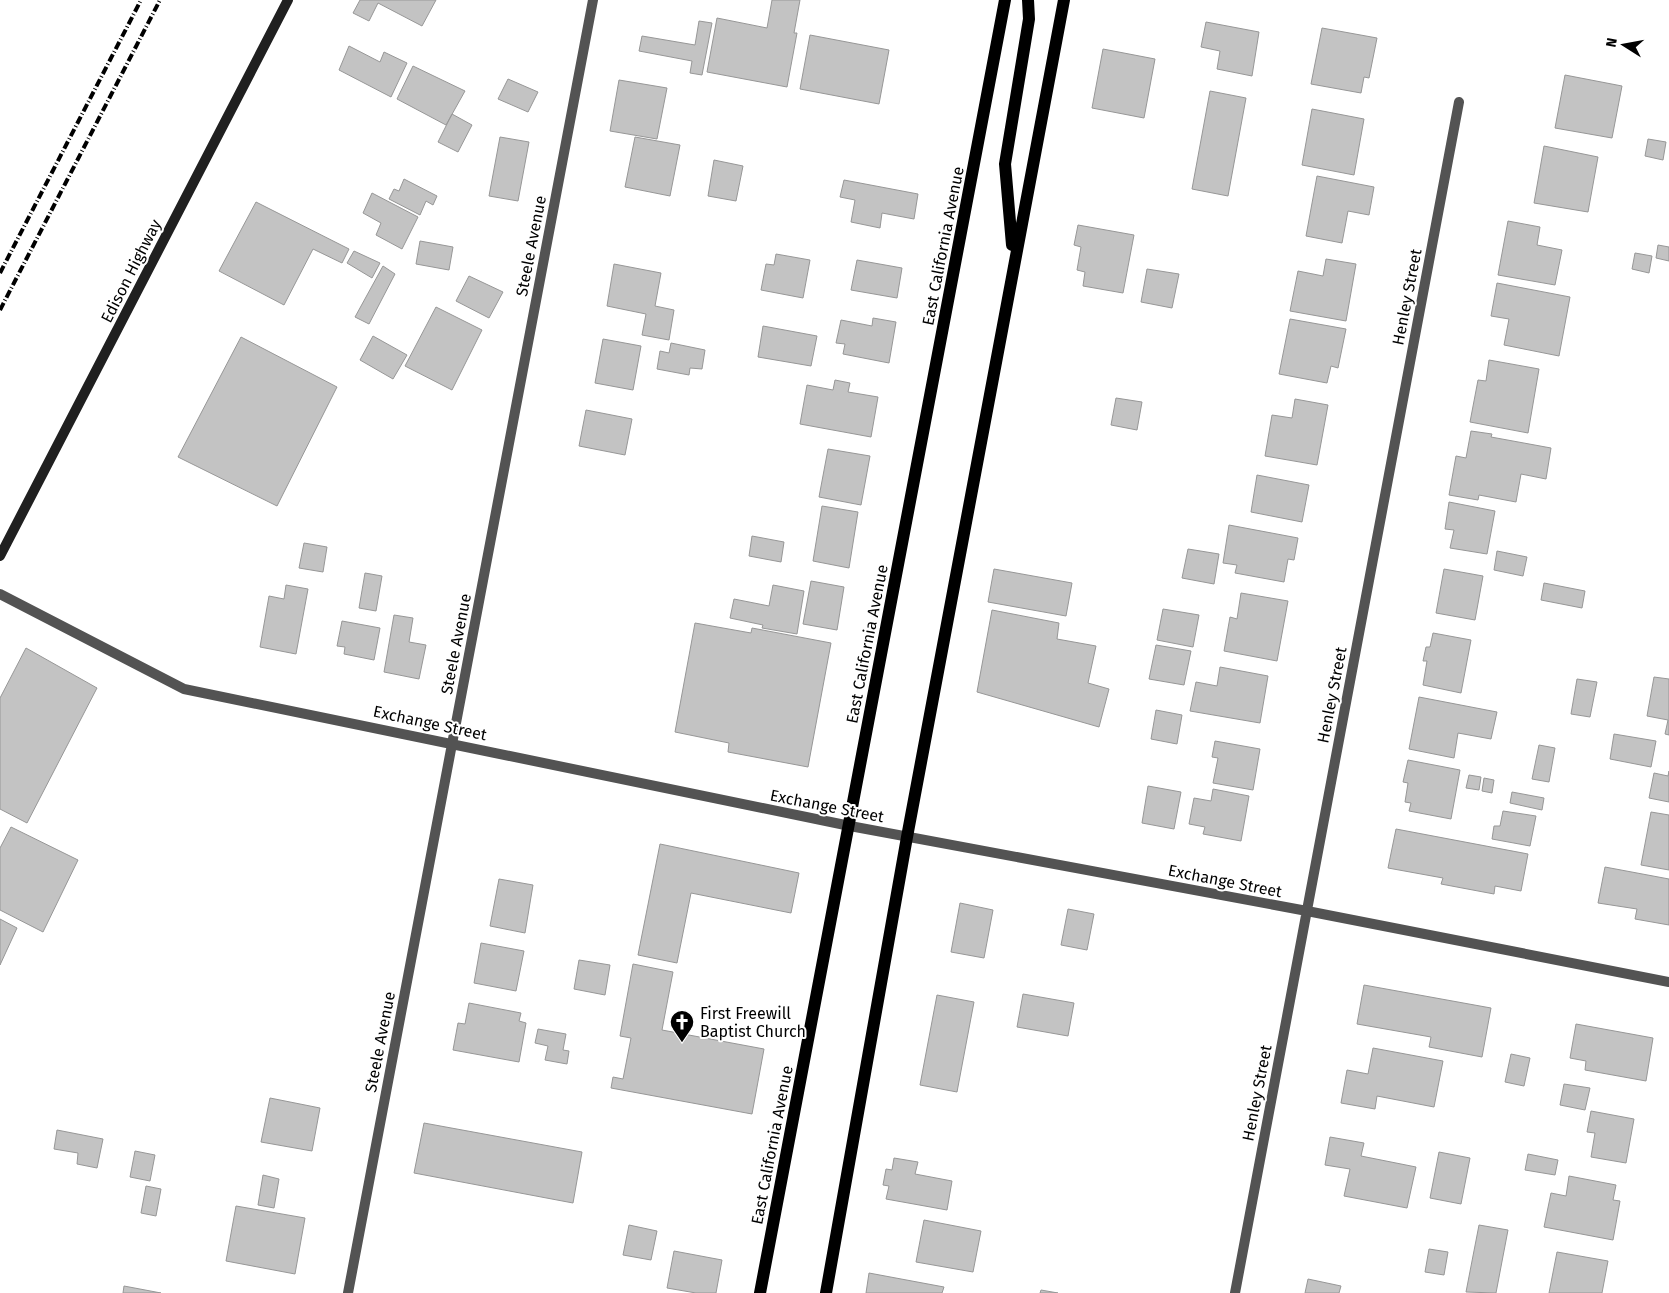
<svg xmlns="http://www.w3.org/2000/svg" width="1669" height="1293" font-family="'Fira Sans',sans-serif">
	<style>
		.building { fill: #c3c3c3; stroke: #979797 }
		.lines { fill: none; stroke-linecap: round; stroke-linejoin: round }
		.minor { stroke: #535353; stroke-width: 10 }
		.secondary { stroke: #202020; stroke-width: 10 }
		.primary { stroke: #000; stroke-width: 12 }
		.rail { stroke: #000; stroke-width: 4; stroke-dasharray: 8 2.5 1 2.5; stroke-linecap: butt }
		.labels { text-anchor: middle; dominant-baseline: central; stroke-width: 4; stroke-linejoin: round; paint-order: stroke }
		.street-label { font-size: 16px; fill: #000; stroke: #fff }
		.poi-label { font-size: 16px; fill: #000; stroke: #fff; text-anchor: start }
	</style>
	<rect width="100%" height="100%" fill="#fff"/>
	<path class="building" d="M 360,0 L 436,0 L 422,26 L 378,3 L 369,21 L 353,13 Z
		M 772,0 L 800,0 L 794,33 L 797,33 L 787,87 L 707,72 L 717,18 L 767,28 Z
		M 699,21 L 712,23 L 702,75 L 690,73 L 692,61 L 639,51 L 642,36 L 695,45 Z
		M 1206,22 L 1259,32 L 1252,76 L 1217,69 L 1220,51 L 1201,47 Z
		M 1322,28 L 1377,38 L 1369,78 L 1364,77 L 1361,93 L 1311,84 Z
		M 810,35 L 889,50 L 879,104 L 800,89 Z
		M 349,46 L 380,62 L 384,52 L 407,63 L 391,97 L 339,70 Z
		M 1103,49 L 1155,59 L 1144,118 L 1092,108 Z
		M 413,66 L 465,91 L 446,125 L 397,99 Z
		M 1565,75 L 1622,86 L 1612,138 L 1555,128 Z
		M 508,79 L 538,92 L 528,112 L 498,99 Z
		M 619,80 L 667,88 L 657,139 L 610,131 Z
		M 1210,91 L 1246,98 L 1228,196 L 1192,189 Z
		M 1312,109 L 1364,119 L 1354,175 L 1302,165 Z
		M 452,114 L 472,125 L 458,152 L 438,142 Z
		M 500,137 L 529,142 L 518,201 L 489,196 Z
		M 635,137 L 680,145 L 670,196 L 625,187 Z
		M 1648,139 L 1666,142 L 1663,160 L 1645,156 Z
		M 1544,146 L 1598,157 L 1588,212 L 1534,203 Z
		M 714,160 L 743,166 L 736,201 L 708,196 Z
		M 1317,176 L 1374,187 L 1369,215 L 1348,211 L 1342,243 L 1306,236 Z
		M 404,179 L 437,196 L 433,205 L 426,201 L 420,215 L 389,199 L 394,189 L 399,191 Z
		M 844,180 L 918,194 L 914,219 L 882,213 L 880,228 L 851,222 L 855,200 L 840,197 Z
		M 372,193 L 418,217 L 402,249 L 376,235 L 381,223 L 363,213 Z
		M 256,202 L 349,249 L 342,263 L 313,249 L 284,305 L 219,271 Z
		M 1508,221 L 1540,227 L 1537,245 L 1562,250 L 1555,285 L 1498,275 Z
		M 1078,225 L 1134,235 L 1123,293 L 1083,286 L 1085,272 L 1077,270 L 1081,247 L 1074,245 Z
		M 420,241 L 453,247 L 449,270 L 416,264 Z
		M 1658,245 L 1669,247 L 1669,261 L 1656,258 Z
		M 354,251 L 380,263 L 372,278 L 347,263 Z
		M 1635,253 L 1652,256 L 1649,273 L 1632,269 Z
		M 776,254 L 810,260 L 803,298 L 761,290 L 766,264 L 774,265 Z
		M 1326,259 L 1356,264 L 1346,321 L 1290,311 L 1298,271 L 1323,276 Z
		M 857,260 L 902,268 L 897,298 L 851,290 Z
		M 614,264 L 661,273 L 655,306 L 674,310 L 669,340 L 642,335 L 646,314 L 607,306 Z
		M 383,266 L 395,274 L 369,324 L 355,317 Z
		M 1147,269 L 1179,274 L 1172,308 L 1141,302 Z
		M 469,276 L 503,292 L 489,318 L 456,301 Z
		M 1497,283 L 1570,297 L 1559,356 L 1504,345 L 1509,319 L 1491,316 Z
		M 436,307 L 482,330 L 452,390 L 405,366 Z
		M 873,318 L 896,322 L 889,363 L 843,354 L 845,344 L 836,343 L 841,320 L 872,326 Z
		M 1290,319 L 1346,329 L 1338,368 L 1331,366 L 1327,383 L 1279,374 Z
		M 763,326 L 817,336 L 811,366 L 758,357 Z
		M 373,336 L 407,355 L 393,379 L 360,360 Z
		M 241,337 L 337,387 L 277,506 L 178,457 Z
		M 603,339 L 641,346 L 633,390 L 595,383 Z
		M 671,343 L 705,350 L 702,369 L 690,368 L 689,375 L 657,369 L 660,351 L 669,353 Z
		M 1489,360 L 1539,369 L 1528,433 L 1470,422 L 1478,380 L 1486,381 Z
		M 835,380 L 850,383 L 848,392 L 878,397 L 871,437 L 800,424 L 807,385 L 833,390 Z
		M 1116,398 L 1142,402 L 1137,430 L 1111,425 Z
		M 1295,399 L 1328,405 L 1317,465 L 1265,456 L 1272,415 L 1292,418 Z
		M 586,410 L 632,419 L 625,455 L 579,446 Z
		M 1471,431 L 1492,434 L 1491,437 L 1551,448 L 1546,479 L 1521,474 L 1516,502 L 1479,495 L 1478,500 L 1449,495 L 1456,456 L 1466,458 Z
		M 828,449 L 870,456 L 861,505 L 819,497 Z
		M 1257,475 L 1309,485 L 1302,522 L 1251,512 Z
		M 1449,502 L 1495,511 L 1487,554 L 1450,548 L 1454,530 L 1445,529 Z
		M 822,506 L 858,512 L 849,568 L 813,561 Z
		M 1229,525 L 1298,538 L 1294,560 L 1288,559 L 1284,582 L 1235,573 L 1237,565 L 1223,563 Z
		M 752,536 L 784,542 L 781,562 L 749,556 Z
		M 304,543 L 327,547 L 323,572 L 299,568 Z
		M 1188,549 L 1219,554 L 1214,584 L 1182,578 Z
		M 1497,551 L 1527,557 L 1523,576 L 1494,570 Z
		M 994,569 L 1072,583 L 1066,616 L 988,602 Z
		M 1444,569 L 1483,576 L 1475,620 L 1436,613 Z
		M 365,573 L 382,576 L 376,611 L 359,608 Z
		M 811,581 L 844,587 L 837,630 L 803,624 Z
		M 1544,583 L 1585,591 L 1582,608 L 1541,600 Z
		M 286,585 L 308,589 L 296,654 L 260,647 L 269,596 L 284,599 Z
		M 773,585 L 804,591 L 797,634 L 762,628 L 763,625 L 730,618 L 734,599 L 769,606 Z
		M 1241,593 L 1288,601 L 1277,661 L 1224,651 L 1230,617 L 1237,619 Z
		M 1163,609 L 1199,615 L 1193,647 L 1157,640 Z
		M 992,610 L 1059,623 L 1057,639 L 1096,646 L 1088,683 L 1109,689 L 1099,727 L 977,692 Z
		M 394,615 L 413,618 L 409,642 L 426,645 L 419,679 L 384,672 Z
		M 342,621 L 380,628 L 374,660 L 344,654 L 345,647 L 337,646 Z
		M 695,623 L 751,633 L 752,628 L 831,643 L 808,767 L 728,752 L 729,743 L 675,732 Z
		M 1433,633 L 1471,640 L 1461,693 L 1423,685 L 1427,661 L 1423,661 L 1426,647 L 1430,647 Z
		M 1156,645 L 1191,651 L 1184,685 L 1149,679 Z
		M 26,648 L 97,688 L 27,823 L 0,809 L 0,698 Z
		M 1220,667 L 1268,676 L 1260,723 L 1190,711 L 1196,682 L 1217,686 Z
		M 1654,677 L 1669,679 L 1669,735 L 1665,734 L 1668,720 L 1647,716 Z
		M 1577,679 L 1597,682 L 1590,717 L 1571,714 Z
		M 1419,697 L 1497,712 L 1491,739 L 1458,733 L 1454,758 L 1409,749 Z
		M 1156,710 L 1182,715 L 1177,744 L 1151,739 Z
		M 1614,734 L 1656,741 L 1651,767 L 1610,759 Z
		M 1215,741 L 1260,749 L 1253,790 L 1213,783 L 1218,758 L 1212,757 Z
		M 1539,745 L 1555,748 L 1549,782 L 1532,779 Z
		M 1408,760 L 1460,770 L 1451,819 L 1409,811 L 1411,803 L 1405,802 L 1408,783 L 1403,782 Z
		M 1669,771 L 1669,802 L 1649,798 L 1654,773 L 1668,776 Z
		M 1469,775 L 1481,777 L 1479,790 L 1466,788 Z
		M 1484,778 L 1494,780 L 1492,793 L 1482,791 Z
		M 1148,786 L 1181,792 L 1174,829 L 1142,823 Z
		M 1213,789 L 1249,796 L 1241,841 L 1203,834 L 1205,827 L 1189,824 L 1194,798 L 1211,801 Z
		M 1512,792 L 1544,798 L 1542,810 L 1510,803 Z
		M 1503,811 L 1536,816 L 1530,846 L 1492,839 L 1494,826 L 1500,826 Z
		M 1651,812 L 1669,815 L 1669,870 L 1641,865 Z
		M 11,827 L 78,860 L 43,932 L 0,910 L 0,848 Z
		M 1396,829 L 1528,854 L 1521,891 L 1495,886 L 1494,894 L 1441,884 L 1443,878 L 1388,868 Z
		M 660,844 L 799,873 L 791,913 L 691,893 L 677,963 L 638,955 Z
		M 1605,867 L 1669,879 L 1669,925 L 1635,919 L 1637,909 L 1598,903 Z
		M 499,879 L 533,885 L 525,933 L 490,926 Z
		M 960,903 L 993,910 L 984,958 L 951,952 Z
		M 1068,909 L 1094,914 L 1087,950 L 1061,945 Z
		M 0,919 L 17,928 L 0,965 Z
		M 481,943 L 524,951 L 516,991 L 474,983 Z
		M 579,960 L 610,965 L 605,995 L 574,989 Z
		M 633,964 L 673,972 L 662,1030 L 764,1049 L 752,1114 L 611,1088 L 613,1077 L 623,1079 L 631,1038 L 620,1036 Z
		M 1364,985 L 1491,1008 L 1482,1057 L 1429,1047 L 1431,1037 L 1357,1024 Z
		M 1023,994 L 1074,1003 L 1068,1036 L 1017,1027 Z
		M 937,995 L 974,1002 L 957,1092 L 920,1085 Z
		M 469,1003 L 521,1013 L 519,1021 L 526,1023 L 519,1062 L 453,1050 L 458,1023 L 465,1024 Z
		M 1576,1024 L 1653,1038 L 1646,1081 L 1585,1070 L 1586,1061 L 1570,1058 Z
		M 538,1029 L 566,1034 L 563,1050 L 569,1051 L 567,1064 L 545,1060 L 548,1046 L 535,1043 Z
		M 1373,1048 L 1443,1061 L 1434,1107 L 1377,1096 L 1375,1109 L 1341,1103 L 1347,1070 L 1368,1074 Z
		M 1511,1054 L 1530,1058 L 1524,1086 L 1505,1082 Z
		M 1564,1084 L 1590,1088 L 1585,1110 L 1560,1105 Z
		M 270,1098 L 320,1108 L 312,1151 L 261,1142 Z
		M 1591,1111 L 1634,1119 L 1626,1163 L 1591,1157 L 1595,1133 L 1587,1132 Z
		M 424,1123 L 582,1152 L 573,1203 L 414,1173 Z
		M 57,1130 L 103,1139 L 97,1168 L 77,1164 L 78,1153 L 54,1149 Z
		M 1330,1137 L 1364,1143 L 1361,1156 L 1416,1167 L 1407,1208 L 1344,1196 L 1350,1169 L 1325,1165 Z
		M 135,1151 L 155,1155 L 150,1181 L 130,1177 Z
		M 1439,1152 L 1470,1158 L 1461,1204 L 1430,1198 Z
		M 1528,1154 L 1558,1160 L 1555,1175 L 1525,1170 Z
		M 894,1158 L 918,1162 L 915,1174 L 952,1181 L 947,1210 L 886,1199 L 889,1186 L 883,1185 L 886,1169 L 892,1170 Z
		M 263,1175 L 279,1179 L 274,1208 L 258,1205 Z
		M 1569,1176 L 1616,1185 L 1613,1200 L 1620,1201 L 1613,1240 L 1544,1227 L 1551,1193 L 1566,1196 Z
		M 146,1186 L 161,1189 L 156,1216 L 141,1213 Z
		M 236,1206 L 305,1218 L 295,1274 L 226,1261 Z
		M 924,1220 L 981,1231 L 973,1272 L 916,1262 Z
		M 629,1225 L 657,1231 L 651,1260 L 623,1255 Z
		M 1479,1225 L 1508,1230 L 1496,1293 L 1466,1292 Z
		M 1429,1249 L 1448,1252 L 1444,1275 L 1425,1272 Z
		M 674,1251 L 722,1260 L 716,1293 L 696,1293 L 667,1288 Z
		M 1557,1252 L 1608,1261 L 1602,1293 L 1549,1293 Z
		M 869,1273 L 944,1287 L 942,1293 L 866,1293 Z
		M 1308,1279 L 1341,1286 L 1339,1293 L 1305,1293 Z
		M 124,1286 L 161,1293 L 123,1293 Z
		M 1041,1290 L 1058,1293 L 1040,1293 Z"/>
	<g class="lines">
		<path class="minor" d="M 0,594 L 184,689 L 850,826 L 1307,911 L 1669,982
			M 348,1293 L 593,0
			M 1235,1293 L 1459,102"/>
		<path class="secondary" d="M 0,556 L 288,0"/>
		<path class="primary" d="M 1012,245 L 1005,164 L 1029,19 L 1028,0
			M 760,1293 L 1005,0
			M 826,1293 L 907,837 L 1064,0"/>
		<path class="rail" d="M 0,273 L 141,0
			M 0,310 L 160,0"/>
	</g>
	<defs>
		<g id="church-pin" transform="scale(1.25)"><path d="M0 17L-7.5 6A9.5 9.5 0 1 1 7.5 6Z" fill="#000" stroke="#fff"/><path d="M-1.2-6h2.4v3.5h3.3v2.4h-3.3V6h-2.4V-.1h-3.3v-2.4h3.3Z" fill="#fff"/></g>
	</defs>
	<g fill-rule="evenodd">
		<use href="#church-pin" x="682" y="1022"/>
	</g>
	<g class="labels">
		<g class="street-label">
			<text transform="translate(531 246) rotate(-79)">Steele Avenue</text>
			<text transform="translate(943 246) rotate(-79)">East California Avenue</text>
			<text transform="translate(131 271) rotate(-63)">Edison Highway</text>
			<text transform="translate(1407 297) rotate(-79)">Henley Street</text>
			<text transform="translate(456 644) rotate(-79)">Steele Avenue</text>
			<text transform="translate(867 644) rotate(-79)">East California Avenue</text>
			<text transform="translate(1332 695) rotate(-79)">Henley Street</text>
			<text transform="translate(430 723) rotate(12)">Exchange Street</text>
			<text transform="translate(827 806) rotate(11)">Exchange Street</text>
			<text transform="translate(1225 881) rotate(11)">Exchange Street</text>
			<text transform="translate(380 1042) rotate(-79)">Steele Avenue</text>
			<text transform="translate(1257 1093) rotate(-79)">Henley Street</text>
			<text transform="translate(772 1145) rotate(-79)">East California Avenue</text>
		</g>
		<g class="poi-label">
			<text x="700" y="1013">First Freewill<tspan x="700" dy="18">Baptist Church</tspan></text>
		</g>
	</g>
	<g transform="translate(1624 45) rotate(281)" stroke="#ffffff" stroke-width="4" paint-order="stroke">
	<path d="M0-4L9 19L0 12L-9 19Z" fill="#000000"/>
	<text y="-8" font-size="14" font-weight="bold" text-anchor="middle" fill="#000000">N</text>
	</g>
</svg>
